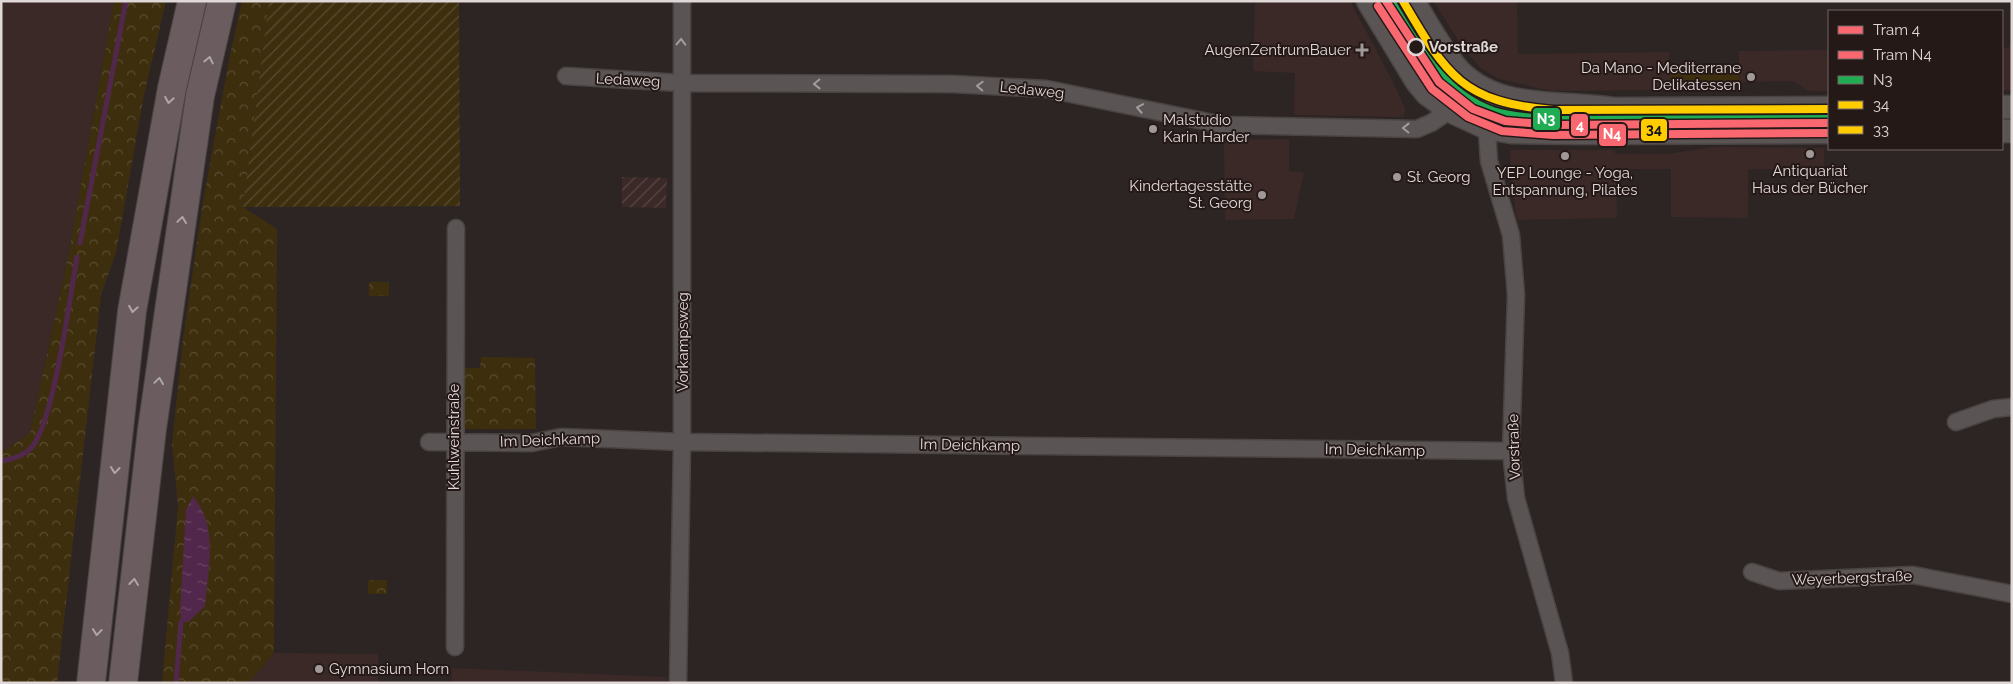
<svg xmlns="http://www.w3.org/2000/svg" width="2013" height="684" font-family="Raleway,sans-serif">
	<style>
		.built { fill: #3b2927 }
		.industrial { fill: url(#industrial-furrows) }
		.grass { fill: #3d2f0e }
		.forest { fill: url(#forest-crowns) }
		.garden { fill: url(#garden-furrows) }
		.water { fill: url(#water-ripples) }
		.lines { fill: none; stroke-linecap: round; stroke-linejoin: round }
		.stream { stroke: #51284b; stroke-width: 5 }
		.minor-casing { stroke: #494342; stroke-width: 19 }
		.secondary-casing { stroke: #494342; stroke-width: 25 }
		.motorway-casing { stroke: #494342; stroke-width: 30 }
		.minor { stroke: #5a5554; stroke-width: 16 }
		.secondary { stroke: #5a5554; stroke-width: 22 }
		.motorway { stroke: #6a5c5f; stroke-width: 28 }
		.bus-1-casing { stroke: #251918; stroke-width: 11 }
		.bus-2-casing { stroke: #251918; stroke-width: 11 }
		.bus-3-casing { stroke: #251918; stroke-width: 11 }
		.bus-1 { stroke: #20ac53; stroke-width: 8 }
		.bus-2 { stroke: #fc0; stroke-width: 8 }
		.bus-3 { stroke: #fc0; stroke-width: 8 }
		.tram-1-casing { stroke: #251918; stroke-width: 11 }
		.tram-2-casing { stroke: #251918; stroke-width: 11 }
		.tram-1 { stroke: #f96870; stroke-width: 8 }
		.tram-2 { stroke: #f96870; stroke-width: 8 }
		.oneway { stroke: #a49d9c }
		.oneway2 { stroke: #b1a6a7 }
		.stop-dot { fill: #251918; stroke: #e0d8d7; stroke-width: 2.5 }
		.poi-dot { fill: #a19998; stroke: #251918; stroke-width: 2 }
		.labels { text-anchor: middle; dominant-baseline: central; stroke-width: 4; stroke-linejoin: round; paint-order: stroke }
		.stop-label { font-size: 15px; font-weight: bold; fill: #e0d8d7; stroke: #251918; text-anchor: start }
		.poi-label { font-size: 15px; fill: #e0d8d7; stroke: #251918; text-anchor: end }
		.street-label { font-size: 15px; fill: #e0d8d7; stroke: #251918 }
		.line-badge { stroke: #251918; stroke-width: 2 }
		.badge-label { font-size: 14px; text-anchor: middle; font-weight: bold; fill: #fff }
		.pale-badge-label { font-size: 14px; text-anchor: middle; font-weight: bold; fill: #111 }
	</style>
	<defs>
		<pattern id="industrial-furrows" width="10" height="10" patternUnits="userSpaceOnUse" patternTransform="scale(1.25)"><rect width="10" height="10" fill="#3b2927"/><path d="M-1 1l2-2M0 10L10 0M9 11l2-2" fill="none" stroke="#574746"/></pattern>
		<pattern id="forest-crowns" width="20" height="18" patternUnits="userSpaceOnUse" patternTransform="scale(1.25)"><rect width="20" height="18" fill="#3d2f0e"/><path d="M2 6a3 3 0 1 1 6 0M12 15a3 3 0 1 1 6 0" fill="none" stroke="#594c30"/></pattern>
		<pattern id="garden-furrows" width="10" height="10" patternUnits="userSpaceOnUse" patternTransform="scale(1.25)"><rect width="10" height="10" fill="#3d2f0e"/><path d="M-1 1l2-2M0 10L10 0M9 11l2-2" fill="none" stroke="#594c30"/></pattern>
		<pattern id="water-ripples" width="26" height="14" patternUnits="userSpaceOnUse" patternTransform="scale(1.25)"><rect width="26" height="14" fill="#51284b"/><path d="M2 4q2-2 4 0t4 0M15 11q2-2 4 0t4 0" fill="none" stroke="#6a4664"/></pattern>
	</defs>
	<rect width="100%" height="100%" fill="#2c2524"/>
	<path class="built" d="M 1,1 L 114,1 L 68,257 L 30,433 L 6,450 L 1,450 Z
		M 1255,1 L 1350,1 L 1392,80 L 1405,108 L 1404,117 L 1294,115 L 1295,73 L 1253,71 Z
		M 1433,1 L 1517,1 L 1518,54 L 1669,52 L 1670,90 L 1552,91 L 1499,79 L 1481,68 L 1466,52 Z
		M 2012,44 L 2012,90 L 2002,91 L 2002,48 L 2008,48 Z
		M 1829,50 L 1829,91 L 1808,91 L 1793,81 L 1739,82 L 1739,51 Z
		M 1289,139 L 1289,171 L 1304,172 L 1294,219 L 1225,220 L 1224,140 Z
		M 1712,147 L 1824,148 L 1824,169 L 1748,169 L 1748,218 L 1671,217 L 1671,169 L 1616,169 L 1617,218 L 1517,220 L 1511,176 L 1510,150 L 1615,150 L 1615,154 L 1668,154 Z
		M 274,653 L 378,654 L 378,683 L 248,683 Z
		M 452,668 L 667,677 L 666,683 L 452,683 Z"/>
	<path class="industrial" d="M 622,177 L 667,178 L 666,208 L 622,207 Z"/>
	<path class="grass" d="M 1739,66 L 1739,82 L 1670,82 L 1670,68 Z"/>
	<path class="forest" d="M 114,1 L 166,1 L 144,95 L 116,253 L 101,295 L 57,683 L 1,683 L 1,450 L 6,450 L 30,433 L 68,257 Z
		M 242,1 L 269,1 L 243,207 L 277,229 L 274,653 L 248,683 L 162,683 L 178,506 L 172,444 L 183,339 L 204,196 L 229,60 Z
		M 369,282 L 389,282 L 389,296 L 369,296 Z
		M 481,357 L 535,358 L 536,429 L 461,429 L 462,368 L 480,368 Z
		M 368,580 L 387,580 L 387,594 L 368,594 Z"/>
	<path class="garden" d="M 269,1 L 459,1 L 460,206 L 243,207 Z"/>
	<path class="water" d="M 193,496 C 219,528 208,567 205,606 L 188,622 L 181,622 L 180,610 L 186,510 Z"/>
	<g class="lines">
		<path class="stream" d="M 80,243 L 126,1
			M 1,461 C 11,460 25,455 32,447 C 54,421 70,296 77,257
			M 176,683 L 181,622"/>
		<g class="minor-casing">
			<path id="minor" d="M 566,76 L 681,83 L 953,84 L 1047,89 L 1223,125 L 1417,129 L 1431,123 L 1484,88
				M 1484,88 L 1489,161 L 1511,235 L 1516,295 L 1511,451 L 1516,498 L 1560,653 L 1564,683
				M 1956,422 L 1993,409 L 2012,407
				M 429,442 L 532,443 L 561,437 L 682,442 L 1511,451
				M 1752,572 L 1779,581 L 1913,575 L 2012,594
				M 455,647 L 456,228
				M 678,683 L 682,442 L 682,1"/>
		</g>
		<g class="secondary-casing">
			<path id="secondary" d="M 1368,1 L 1417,82 L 1427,94 L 1450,111 L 1487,128 L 1511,132 L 1582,133 L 1829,132
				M 1413,1 C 1427,23 1439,46 1455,66 C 1494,113 1561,100 1614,109 L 1829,108
				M 2002,107 L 2012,107
				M 2002,131 L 2012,131"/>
		</g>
		<g class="motorway-casing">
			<path id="motorway" d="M 91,683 L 132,311 L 172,88 L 192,1
				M 123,683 L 152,429 L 200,96 L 222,1"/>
		</g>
		<use href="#minor" class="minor"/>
		<use href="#secondary" class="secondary"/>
		<use href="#motorway" class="motorway"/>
		<g class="bus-1-casing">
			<path id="bus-1" d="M 1391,1 C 1417,45 1442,93 1493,111 C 1512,117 1533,118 1553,120 L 1829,119"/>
		</g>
		<g class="bus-2-casing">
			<path id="bus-2" d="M 1382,6 C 1432,89 1451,122 1553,130 L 1829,129"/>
		</g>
		<g class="bus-3-casing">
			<path id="bus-3" d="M 1403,1 C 1447,76 1462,102 1553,110 L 1829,109"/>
		</g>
		<use href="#bus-1" class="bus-1"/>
		<use href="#bus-2" class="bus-2"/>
		<use href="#bus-3" class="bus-3"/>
		<g class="tram-1-casing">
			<path id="tram-1" d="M 1386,1 L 1439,82 L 1473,109 L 1505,121 L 1553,125 L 1829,123"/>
		</g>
		<g class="tram-2-casing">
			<path id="tram-2" d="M 1378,6 L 1432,89 L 1468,117 L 1502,131 L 1553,135 L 1829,133"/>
		</g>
		<use href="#tram-1" class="tram-1"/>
		<use href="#tram-2" class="tram-2"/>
	</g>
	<defs><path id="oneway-chevron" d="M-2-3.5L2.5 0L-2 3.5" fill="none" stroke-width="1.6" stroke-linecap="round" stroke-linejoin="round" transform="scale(1.25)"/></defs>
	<g class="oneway">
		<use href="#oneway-chevron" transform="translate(681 42) rotate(-89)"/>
		<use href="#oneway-chevron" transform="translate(817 84) rotate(179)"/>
		<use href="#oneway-chevron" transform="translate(980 86) rotate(-177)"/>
		<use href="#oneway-chevron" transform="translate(1140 108) rotate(-169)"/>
		<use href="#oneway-chevron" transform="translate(1406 128) rotate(-179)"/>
	</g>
	<g class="oneway2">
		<use href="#oneway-chevron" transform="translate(209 60) rotate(-77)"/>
		<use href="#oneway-chevron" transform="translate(169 100) rotate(100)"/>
		<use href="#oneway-chevron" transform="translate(182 220) rotate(-82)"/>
		<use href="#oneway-chevron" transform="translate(133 309) rotate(99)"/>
		<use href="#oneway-chevron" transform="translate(159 381) rotate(-82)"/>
		<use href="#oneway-chevron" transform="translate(115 470) rotate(96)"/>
		<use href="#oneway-chevron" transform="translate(134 582) rotate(-83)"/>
		<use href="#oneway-chevron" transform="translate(97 632) rotate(96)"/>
	</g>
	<circle class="stop-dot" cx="1416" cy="47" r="8"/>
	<g class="poi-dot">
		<path d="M1359.5 42.5h5v5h5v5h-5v5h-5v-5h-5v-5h5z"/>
		<circle cx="1751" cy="77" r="5"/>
		<circle cx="1153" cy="129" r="5"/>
		<circle cx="1810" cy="154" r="5"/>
		<circle cx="1565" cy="156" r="5"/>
		<circle cx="1397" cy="177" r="5"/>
		<circle cx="1262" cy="195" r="5"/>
		<circle cx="319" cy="669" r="5"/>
	</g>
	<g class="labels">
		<g class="stop-label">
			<text x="1429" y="47">Vorstraße</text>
		</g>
		<g class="poi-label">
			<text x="1351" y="50">AugenZentrumBauer</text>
			<text x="1741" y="68">Da Mano - Mediterrane<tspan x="1741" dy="17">Delikatessen</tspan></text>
			<text x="1163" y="120" text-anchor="start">Malstudio<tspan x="1163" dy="17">Karin Harder</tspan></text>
			<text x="1810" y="171" text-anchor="middle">Antiquariat<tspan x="1810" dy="17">Haus der Bücher</tspan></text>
			<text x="1565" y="173" text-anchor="middle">YEP Lounge - Yoga,<tspan x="1565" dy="17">Entspannung, Pilates</tspan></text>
			<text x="1407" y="177" text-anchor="start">St. Georg</text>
			<text x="1252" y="186">Kindertagesstätte<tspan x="1252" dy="17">St. Georg</tspan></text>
			<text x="329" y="669" text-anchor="start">Gymnasium Horn</text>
		</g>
		<g class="street-label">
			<text transform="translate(628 80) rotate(3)">Ledaweg</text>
			<text transform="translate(1032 90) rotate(6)">Ledaweg</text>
			<text transform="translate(683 342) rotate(-90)">Vorkampsweg</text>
			<text transform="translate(454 437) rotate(-90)">Kuhlweinstraße</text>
			<text transform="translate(550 440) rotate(-2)">Im Deichkamp</text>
			<text transform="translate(970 445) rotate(1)">Im Deichkamp</text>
			<text transform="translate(1514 447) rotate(-92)">Vorstraße</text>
			<text transform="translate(1375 450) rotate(1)">Im Deichkamp</text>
			<text transform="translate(1852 578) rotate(-2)">Weyerbergstraße</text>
		</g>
	</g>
	<g class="line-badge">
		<rect x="1532" y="107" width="29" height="24" rx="5" fill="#20ac53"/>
		<rect x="1570" y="113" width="19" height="24" rx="5" fill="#f96870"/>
		<rect x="1640" y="118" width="28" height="24" rx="5" fill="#fc0"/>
		<rect x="1598" y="123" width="29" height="24" rx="5" fill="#f96870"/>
	</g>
	<g class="badge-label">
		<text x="1546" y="124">N3</text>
		<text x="1580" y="130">4</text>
		<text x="1612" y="139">N4</text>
	</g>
	<g class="pale-badge-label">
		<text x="1654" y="134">34</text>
	</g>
	<rect width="2013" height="684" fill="none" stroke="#e0d8d7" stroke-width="5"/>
	<rect x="1828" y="10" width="175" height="140" fill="#251918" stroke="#706564"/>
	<rect x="1838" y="26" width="25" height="8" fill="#f96870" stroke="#706564"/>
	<text x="1873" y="35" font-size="15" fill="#e0d8d7">Tram 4</text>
	<rect x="1838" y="51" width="25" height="8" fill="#f96870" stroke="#706564"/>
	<text x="1873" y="60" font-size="15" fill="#e0d8d7">Tram N4</text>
	<rect x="1838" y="76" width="25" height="8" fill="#20ac53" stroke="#706564"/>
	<text x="1873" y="85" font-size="15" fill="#e0d8d7">N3</text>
	<rect x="1838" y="101" width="25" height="8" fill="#ffcc00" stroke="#706564"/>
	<text x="1873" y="110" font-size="15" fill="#e0d8d7">34</text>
	<rect x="1838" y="126" width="25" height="8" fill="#ffcc00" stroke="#706564"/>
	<text x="1873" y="135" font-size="15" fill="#e0d8d7">33</text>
</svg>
